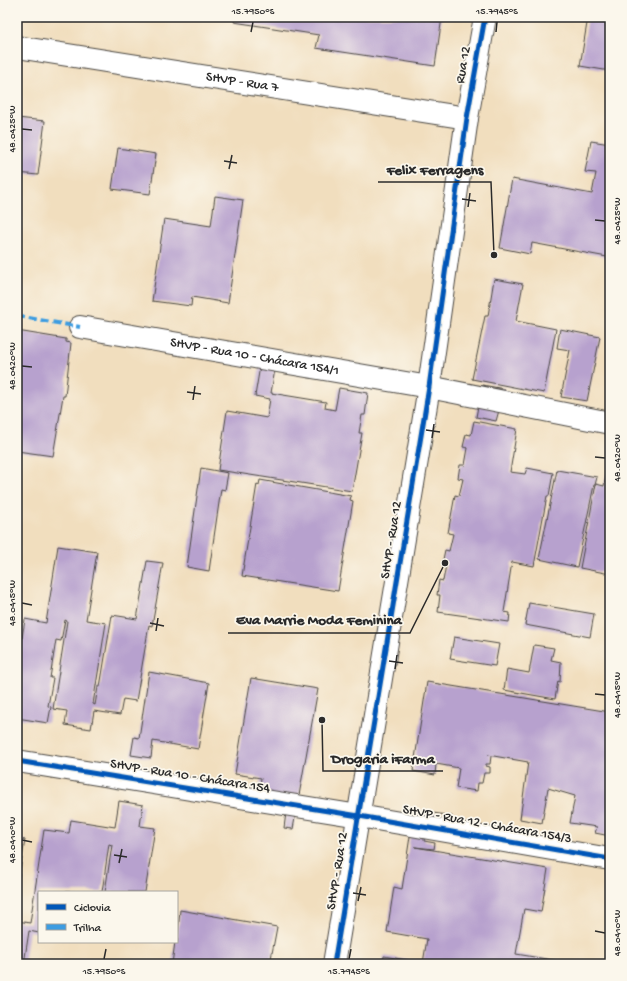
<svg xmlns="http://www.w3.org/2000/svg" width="627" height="981" font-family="'Gochi Hand',sans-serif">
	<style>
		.building { fill: #b7a1ce }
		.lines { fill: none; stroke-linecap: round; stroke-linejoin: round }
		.minor-casing { stroke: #494641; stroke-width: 24 }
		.minor { stroke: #fff; stroke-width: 22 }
		.quiet { stroke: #3d9ce1; stroke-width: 4; stroke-dasharray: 8 4; stroke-linecap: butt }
		.cycleway-casing { stroke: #fbf7ec; stroke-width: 8 }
		.cycleway { stroke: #0057b8; stroke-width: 5 }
		.ticks { fill: none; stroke: #2b2b2b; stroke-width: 1.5 }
		.labels { text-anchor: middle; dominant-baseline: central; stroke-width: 3.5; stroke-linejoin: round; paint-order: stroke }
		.street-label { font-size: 14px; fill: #2b2b2b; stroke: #fbf7ec }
		.leader { fill: none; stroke: #2b2b2b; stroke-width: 1.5 }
		.callout-dot { fill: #2b2b2b; stroke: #fbf7ec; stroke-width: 1.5 }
		.callout-label { font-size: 15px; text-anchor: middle; font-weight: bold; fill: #2b2b2b; stroke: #fbf7ec; stroke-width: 3.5; stroke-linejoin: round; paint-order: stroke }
		.neatline { fill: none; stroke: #2b2b2b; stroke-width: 1.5 }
		.ticks-label { font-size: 10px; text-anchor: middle; fill: #2b2b2b }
	</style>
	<rect width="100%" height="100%" fill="#fbf7ec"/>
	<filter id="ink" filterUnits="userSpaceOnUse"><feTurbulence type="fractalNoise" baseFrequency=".025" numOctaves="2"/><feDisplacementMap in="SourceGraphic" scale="8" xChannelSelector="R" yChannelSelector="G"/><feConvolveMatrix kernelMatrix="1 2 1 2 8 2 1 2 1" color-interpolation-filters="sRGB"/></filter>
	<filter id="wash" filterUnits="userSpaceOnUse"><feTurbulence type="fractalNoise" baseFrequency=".012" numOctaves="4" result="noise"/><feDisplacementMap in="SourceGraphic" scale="16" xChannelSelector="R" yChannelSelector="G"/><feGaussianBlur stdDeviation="0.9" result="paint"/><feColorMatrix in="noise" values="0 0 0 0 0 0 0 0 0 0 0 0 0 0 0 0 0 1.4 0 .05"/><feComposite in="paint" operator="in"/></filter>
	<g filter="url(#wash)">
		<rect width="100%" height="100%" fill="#f1debe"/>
		<g id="blocks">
			<path class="building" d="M 235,17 L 442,17 L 435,66 L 316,48 L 319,35 L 234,22 Z
				M 588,17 L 610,17 L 610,71 L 580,66 Z
				M 17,118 L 45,121 L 38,175 L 17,173 Z
				M 591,141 L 610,144 L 610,256 L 607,257 L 532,243 L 530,254 L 500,248 L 512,179 L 592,194 L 596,173 L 585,172 Z
				M 118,148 L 156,154 L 150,194 L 112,189 Z
				M 215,196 L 243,200 L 228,303 L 192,297 L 191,306 L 152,301 L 164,219 L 211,226 Z
				M 494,279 L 523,284 L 516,321 L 556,329 L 544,393 L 472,379 L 485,316 L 488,316 Z
				M 560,329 L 600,337 L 587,401 L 561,397 L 570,350 L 557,348 Z
				M 17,331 L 66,339 L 66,342 L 71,343 L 65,396 L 63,396 L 53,456 L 17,451 Z
				M 260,366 L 275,369 L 271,393 L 326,402 L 325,408 L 335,410 L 339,388 L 368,393 L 365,415 L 362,415 L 359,433 L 362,433 L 352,491 L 218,470 L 227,411 L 267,418 L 270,399 L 255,396 Z
				M 482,385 L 505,389 L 496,421 L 476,417 Z
				M 474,421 L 517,429 L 510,472 L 525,474 L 527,468 L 553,473 L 549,496 L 547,496 L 534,566 L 512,562 L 504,612 L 510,613 L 509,622 L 438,612 L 440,595 L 437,595 L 439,580 L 443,581 L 446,565 L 442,564 L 445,550 L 449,551 L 453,534 L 448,533 L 455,495 L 459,496 L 463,479 L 458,478 L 460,465 L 465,465 L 468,448 L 463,447 L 466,434 L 471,435 Z
				M 201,468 L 228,473 L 225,490 L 221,489 L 209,571 L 187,567 Z
				M 557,470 L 597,477 L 595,485 L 594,485 L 577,567 L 539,559 Z
				M 607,472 L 610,473 L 610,574 L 580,568 L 596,484 L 604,486 Z
				M 260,480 L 351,496 L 350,500 L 353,501 L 338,591 L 242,576 L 257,484 L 259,485 Z
				M 58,546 L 97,552 L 86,620 L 106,623 L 93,704 L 95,705 L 98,687 L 100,687 L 112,615 L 137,619 L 147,561 L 163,563 L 152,626 L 149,625 L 136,701 L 123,699 L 120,715 L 94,711 L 91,729 L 65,725 L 67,711 L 53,709 L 67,621 L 65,620 L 61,641 L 56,640 L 50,678 L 53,678 L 48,706 L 51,707 L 48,723 L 17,718 L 17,671 L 25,619 L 46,623 Z
				M 529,603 L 594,614 L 590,637 L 525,625 Z
				M 454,637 L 499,644 L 495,666 L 450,659 Z
				M 534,645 L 554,648 L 551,660 L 561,662 L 560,682 L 558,681 L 555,699 L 504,690 L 507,669 L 529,673 Z
				M 149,672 L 209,683 L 198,749 L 153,741 L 151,758 L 131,755 L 134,737 L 139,738 Z
				M 251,678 L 318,689 L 293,829 L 284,828 L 287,805 L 258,800 L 261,778 L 235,774 Z
				M 427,682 L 610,712 L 610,836 L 595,833 L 597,827 L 570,823 L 575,796 L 548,788 L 542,823 L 520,819 L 528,762 L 488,755 L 491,756 L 490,764 L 486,764 L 486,766 L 490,767 L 490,773 L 484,773 L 482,783 L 478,783 L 477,791 L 456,788 L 459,768 L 436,764 L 435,775 L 413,771 Z
				M 119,801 L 143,805 L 140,826 L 155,828 L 145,892 L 105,892 L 112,845 L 109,844 L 102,892 L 39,892 L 39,933 L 29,931 L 24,964 L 17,964 L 17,921 L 30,923 L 44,830 L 69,833 L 71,820 L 115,827 Z
				M 414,810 L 452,816 L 449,830 L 426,827 L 424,841 L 435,843 L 434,849 L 415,847 L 548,869 L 541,912 L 524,909 L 516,954 L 559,961 L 559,964 L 383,964 L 384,956 L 423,963 L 427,939 L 387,932 L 394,887 L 402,889 Z
				M 17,838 L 25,840 L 18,882 L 17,882 Z
				M 180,910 L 277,927 L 270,964 L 172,964 L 175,942 L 177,942 Z"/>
		</g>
	</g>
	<g filter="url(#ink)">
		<use href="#blocks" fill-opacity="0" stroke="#494641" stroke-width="1"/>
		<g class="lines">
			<g class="minor-casing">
				<g id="minor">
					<path id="s1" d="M 17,47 L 467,118"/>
					<path id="s2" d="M 80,327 L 429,387 L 610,423"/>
					<path d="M 17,761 L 359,816 L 610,859"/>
					<path d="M 334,964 L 429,387 L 467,118 L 485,17"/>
				</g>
			</g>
			<use href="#minor" class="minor"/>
			<path class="quiet" d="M 17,316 L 80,327"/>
			<g class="cycleway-casing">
				<path id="cycleway" d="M 17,761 L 359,816 L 610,859
					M 334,964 L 429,387 L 467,118 L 485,17"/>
			</g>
			<use href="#cycleway" class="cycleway"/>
		</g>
	</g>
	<path class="ticks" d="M 251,32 L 253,22M 496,32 L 497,22M 22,129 L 32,130M 224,161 L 237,163M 229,169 L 232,155M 462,199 L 476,201M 468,207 L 470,193M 595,220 L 605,221M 22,366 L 32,367M 187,392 L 201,394M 193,400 L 195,386M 426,430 L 440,432M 432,438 L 434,424M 595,457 L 605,458M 22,603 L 32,605M 150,623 L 164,626M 156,631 L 158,618M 389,661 L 403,663M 395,669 L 397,655M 595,694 L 605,695M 22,840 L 32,842M 114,855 L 127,857M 119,863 L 122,849M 353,893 L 366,895M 358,901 L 361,887M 595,931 L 605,933M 104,959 L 106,949M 349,959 L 351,949"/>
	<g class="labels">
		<g class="street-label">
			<text transform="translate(464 65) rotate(-80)">Rua 12</text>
			<text stroke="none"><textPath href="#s1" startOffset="228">SHVP - Rua 7</textPath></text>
			<text stroke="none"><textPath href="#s2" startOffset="177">SHVP - Rua 10 - Chácara 154/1</textPath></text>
			<text transform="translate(392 540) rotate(-81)">SHVP - Rua 12</text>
			<text transform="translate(190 777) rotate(9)">SHVP - Rua 10 - Chácara 154</text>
			<text transform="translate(487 825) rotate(10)">SHVP - Rua 12 - Chácara 154/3</text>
			<text transform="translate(338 871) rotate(-81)">SHVP - Rua 12</text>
		</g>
	</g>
	<path class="leader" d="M494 255L491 182H378M445 563L410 633H228M322 720L323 771H443"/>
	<g class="callout-dot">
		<circle cx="494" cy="255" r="4"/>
		<circle cx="445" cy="563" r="4"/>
		<circle cx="322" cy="720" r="4"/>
	</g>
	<g class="callout-label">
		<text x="435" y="174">Felix Ferragens</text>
		<text x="319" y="624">Eva Marrie Moda Feminina</text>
		<text x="383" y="763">Drogaria iFarma</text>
	</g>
	<rect width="627" height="981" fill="none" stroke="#fbf7ec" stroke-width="44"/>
	<rect x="38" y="891" width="140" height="52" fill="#fbf7ec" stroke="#a8a59f"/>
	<rect x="46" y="904" width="20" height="6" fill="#0057b8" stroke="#a8a59f"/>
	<text x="74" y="911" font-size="12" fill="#2b2b2b">Ciclovia</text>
	<rect x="46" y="924" width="20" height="6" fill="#3d9ce1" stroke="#a8a59f"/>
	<text x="74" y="931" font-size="12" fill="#2b2b2b">Trilha</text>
	<rect x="22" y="22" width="583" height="937" class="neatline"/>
	<g class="ticks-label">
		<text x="253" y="14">15.7950°S</text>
		<text x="497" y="14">15.7945°S</text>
		<text transform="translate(11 129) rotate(-90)" y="4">48.0425°W</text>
		<text transform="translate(616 221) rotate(-90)" y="4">48.0425°W</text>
		<text transform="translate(11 366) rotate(-90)" y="4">48.0420°W</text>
		<text transform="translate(616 458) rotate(-90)" y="4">48.0420°W</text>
		<text transform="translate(11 603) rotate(-90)" y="4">48.0415°W</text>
		<text transform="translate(616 695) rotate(-90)" y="4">48.0415°W</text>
		<text transform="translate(11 840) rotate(-90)" y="4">48.0410°W</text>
		<text transform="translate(616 933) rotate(-90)" y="4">48.0410°W</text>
		<text x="104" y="974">15.7950°S</text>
		<text x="349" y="974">15.7945°S</text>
	</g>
</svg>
